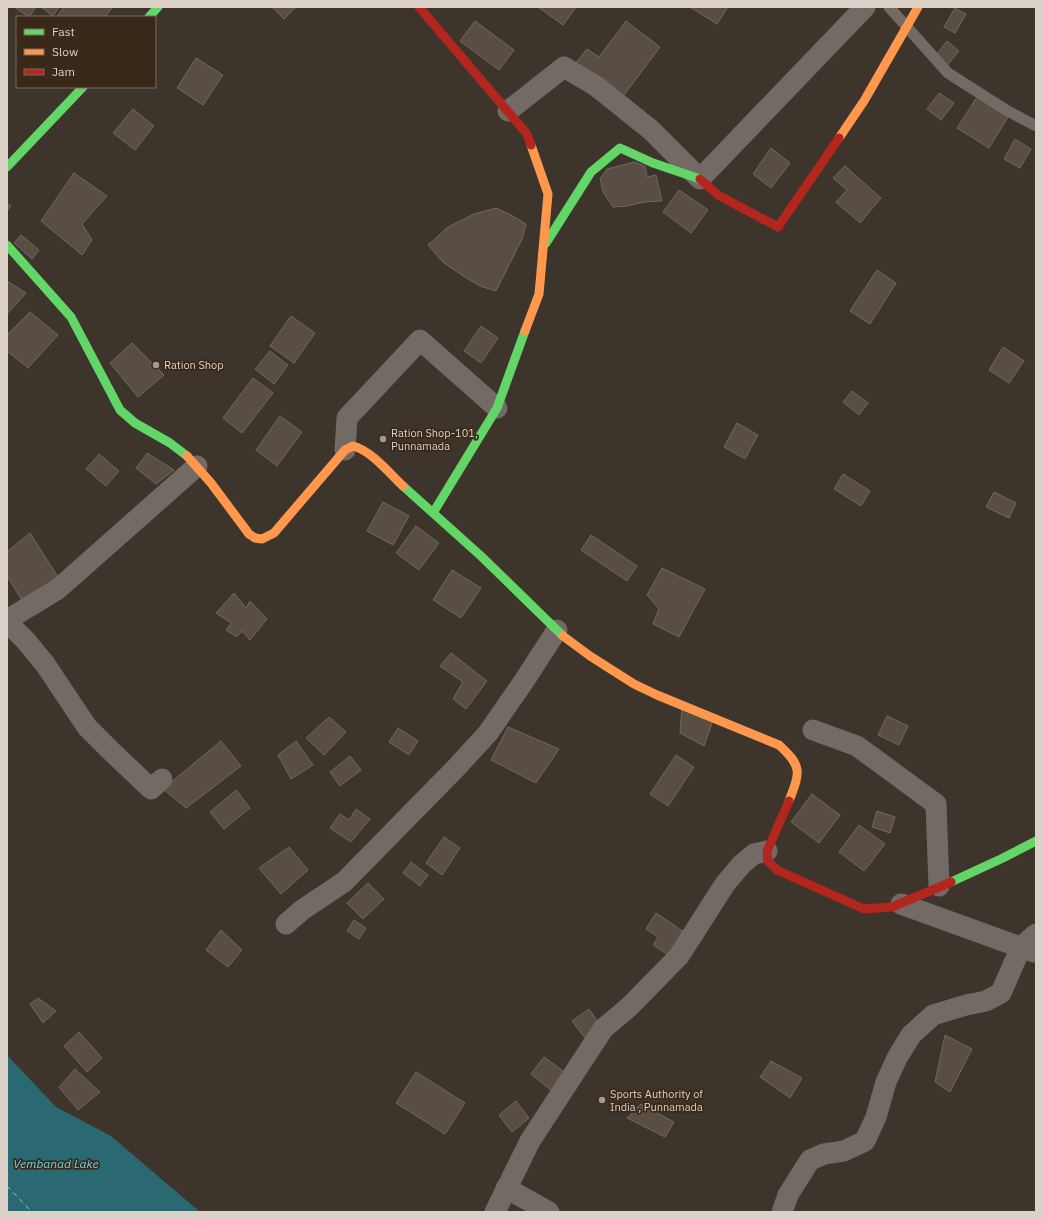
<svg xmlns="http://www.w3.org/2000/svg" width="1043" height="1219" font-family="'IBM Plex Sans',sans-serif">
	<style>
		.water { fill: #2a6972 }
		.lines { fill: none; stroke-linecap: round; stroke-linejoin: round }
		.ferry { stroke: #6ad4e5; stroke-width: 1; stroke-dasharray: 5 4; stroke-linecap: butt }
		.building { fill: #594e43; stroke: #706860 }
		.lane { stroke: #736a66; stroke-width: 11 }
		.street { stroke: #736a66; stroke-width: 21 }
		.fast { stroke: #63d668; stroke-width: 9 }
		.slow { stroke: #ff974d; stroke-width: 9 }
		.jam { stroke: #b3261e; stroke-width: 9 }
		.poi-dot { fill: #a49a90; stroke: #3a2919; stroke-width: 1.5 }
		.labels { text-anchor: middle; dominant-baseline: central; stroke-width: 3.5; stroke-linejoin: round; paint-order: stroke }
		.poi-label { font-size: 11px; fill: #dcd1c7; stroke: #3a2919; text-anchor: start }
		.water-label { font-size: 12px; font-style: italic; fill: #6ad4e5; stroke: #3a2919 }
	</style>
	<rect width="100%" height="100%" fill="#3d342b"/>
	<path class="water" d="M 7,1055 L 56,1107 L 111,1136 L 200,1212 L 7,1212 Z"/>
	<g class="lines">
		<path class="ferry" d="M 7,1186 L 32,1212"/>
	</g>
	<path class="building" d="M 14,7 L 36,7 L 29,17 Z
		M 41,7 L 59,7 L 53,16 Z
		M 64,7 L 113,7 L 105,17 L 60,17 L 58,15 Z
		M 272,7 L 295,7 L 295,8 L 284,19 Z
		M 538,7 L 576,7 L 563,25 Z
		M 690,7 L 728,7 L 717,24 Z
		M 955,8 L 966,14 L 955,33 L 944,27 Z
		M 475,21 L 514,50 L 499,70 L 460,41 Z
		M 626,21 L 660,47 L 621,99 L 575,64 L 587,49 L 599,57 Z
		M 947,41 L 959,51 L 946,67 L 934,58 Z
		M 196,58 L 223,75 L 203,105 L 177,88 Z
		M 939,93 L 954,103 L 941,120 L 927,109 Z
		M 977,97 L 1008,117 L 989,148 L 957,128 Z
		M 133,109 L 154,126 L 135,150 L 113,133 Z
		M 1015,139 L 1031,149 L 1020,168 L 1004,159 Z
		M 771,148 L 790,163 L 771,188 L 753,174 Z
		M 634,162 L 645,166 L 647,177 L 656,175 L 662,201 L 644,202 L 627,206 L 613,207 L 603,192 L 600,179 L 607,169 Z
		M 845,166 L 881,198 L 860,223 L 836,202 L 847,190 L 833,178 Z
		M 74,173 L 107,196 L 82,224 L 92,240 L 82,255 L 41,221 Z
		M 679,190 L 708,210 L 691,233 L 663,212 Z
		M 7,203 L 11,206 L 7,211 Z
		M 496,208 L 511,215 L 526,224 L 522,239 L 496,291 L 480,286 L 460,274 L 443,262 L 428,245 L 448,227 L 474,214 Z
		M 21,235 L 39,250 L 32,259 L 14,243 Z
		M 877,270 L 896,283 L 870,324 L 850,311 Z
		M 7,281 L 26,293 L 7,314 Z
		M 30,312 L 58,335 L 28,368 L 7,351 L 7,335 Z
		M 291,316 L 315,333 L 294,363 L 270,346 Z
		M 481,326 L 498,338 L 481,363 L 464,351 Z
		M 132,343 L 164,375 L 138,397 L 110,363 Z
		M 1003,347 L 1024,361 L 1009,383 L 989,370 Z
		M 270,351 L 288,365 L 274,384 L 255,369 Z
		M 253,378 L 273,393 L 242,433 L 223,418 Z
		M 852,391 L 868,403 L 859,415 L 843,402 Z
		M 280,416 L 302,432 L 277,466 L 256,450 Z
		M 737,423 L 758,435 L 745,459 L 724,447 Z
		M 147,453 L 174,470 L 156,484 L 136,468 Z
		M 99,454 L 119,471 L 106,486 L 86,469 Z
		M 843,474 L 870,491 L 861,506 L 834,489 Z
		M 994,492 L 1016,503 L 1009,518 L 986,507 Z
		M 383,502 L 409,516 L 393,545 L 367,531 Z
		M 416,526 L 439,543 L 419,570 L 396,553 Z
		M 30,533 L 58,577 L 23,602 L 7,576 L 7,552 Z
		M 591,535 L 637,566 L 627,581 L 581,550 Z
		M 662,568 L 705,589 L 679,637 L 653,624 L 659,609 L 647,595 Z
		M 452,570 L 481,588 L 461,618 L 433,600 Z
		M 234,593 L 246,608 L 250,601 L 267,619 L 250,640 L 242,631 L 237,637 L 226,630 L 231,623 L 216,613 Z
		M 451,653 L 487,681 L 466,709 L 453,699 L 463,682 L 440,666 Z
		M 682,707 L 713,720 L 704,746 L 680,733 Z
		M 887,716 L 908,726 L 899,745 L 878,735 Z
		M 329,717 L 346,732 L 324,755 L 306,738 Z
		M 508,727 L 559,749 L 536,783 L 491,760 Z
		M 398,728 L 418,741 L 409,755 L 389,742 Z
		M 221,741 L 241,766 L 186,808 L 163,789 Z
		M 296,741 L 313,765 L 291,779 L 278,755 Z
		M 676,755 L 694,767 L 668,806 L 650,794 Z
		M 350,756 L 361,770 L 340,786 L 330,772 Z
		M 236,790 L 250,808 L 224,829 L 210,812 Z
		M 812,794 L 840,815 L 819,843 L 791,822 Z
		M 356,809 L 370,819 L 351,842 L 330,828 L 340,814 L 349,820 Z
		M 877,811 L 895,817 L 890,833 L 872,827 Z
		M 859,825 L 885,844 L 864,871 L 839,852 Z
		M 444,837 L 460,848 L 442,875 L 426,863 Z
		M 289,847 L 308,870 L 281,894 L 259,868 Z
		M 411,862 L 428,875 L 420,886 L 403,873 Z
		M 368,883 L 384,899 L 363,919 L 347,903 Z
		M 656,913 L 690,936 L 675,959 L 653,945 L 658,937 L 646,929 Z
		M 354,920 L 366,928 L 359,939 L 347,931 Z
		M 221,930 L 242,950 L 228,967 L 206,950 Z
		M 38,998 L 56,1011 L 43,1023 L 30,1004 Z
		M 589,1009 L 601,1026 L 585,1038 L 572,1021 Z
		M 79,1032 L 102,1058 L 87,1072 L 64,1046 Z
		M 945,1035 L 972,1049 L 950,1092 L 935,1082 Z
		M 544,1057 L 567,1074 L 553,1092 L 531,1074 Z
		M 771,1061 L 802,1078 L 790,1098 L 760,1077 Z
		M 75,1069 L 100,1092 L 78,1110 L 59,1087 Z
		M 416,1072 L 465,1103 L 445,1134 L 396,1103 Z
		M 516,1101 L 529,1118 L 512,1132 L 499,1115 Z
		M 641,1104 L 674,1122 L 665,1137 L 627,1118 Z"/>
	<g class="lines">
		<path class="lane" d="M 889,7 L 948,73 L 1006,110 L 1036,126"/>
		<path class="street" d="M 508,111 L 564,67 L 596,86 L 651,130 L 700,179 L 865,7
			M 345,450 L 347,418 L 420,340 L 497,408
			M 7,620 L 58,589 L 197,466
			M 7,622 L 26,641 L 45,664 L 87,727 L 110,750 L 151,789 L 162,779
			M 813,730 L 857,746 L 936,804 L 939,886
			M 901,904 L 1034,952
			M 286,924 L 302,910 L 344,882 L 455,769 L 488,733 L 524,681 L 557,630
			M 506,1188 L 549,1212
			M 495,1212 L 530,1141 L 603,1029 L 629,1007 L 679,956 L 725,884 L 741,865 L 754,854 L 767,851
			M 782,1212 L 788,1195 L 810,1160 L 824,1154 L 844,1151 L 865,1141 L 876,1117 L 886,1082 L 897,1058 L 911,1035 L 933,1015 L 966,1005 L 986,1001 L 1001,993 L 1021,947 L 1036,934"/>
		<path class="fast" d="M 149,17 L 158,7
			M 7,167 L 83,87
			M 546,243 L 591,172 L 620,148 L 653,163 L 700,179
			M 7,245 L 71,317 L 120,410 L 135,423 L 170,443 L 187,456
			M 403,486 L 482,557 L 563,636
			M 433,513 L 497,408 L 525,331
			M 951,882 L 1003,858 L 1036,841"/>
		<path class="slow" d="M 839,138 L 864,101 L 918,7
			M 525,331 L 539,294 L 548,194 L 531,145
			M 187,456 L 211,483 L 249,534 L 255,538 L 262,539 L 274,533 L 345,450 L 353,446 C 372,451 389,473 403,486
			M 563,636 L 590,656 L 634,684 L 657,695 L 779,745 C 803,767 800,772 789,801"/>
		<path class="jam" d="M 419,7 L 527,134 L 531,145
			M 700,179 L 718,195 L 778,227 L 839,138
			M 789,801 L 767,851 L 768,861 L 777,870 L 864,909 L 892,907 L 951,882"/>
	</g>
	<g class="poi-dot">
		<circle cx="156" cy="365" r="4"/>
		<circle cx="383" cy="439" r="4"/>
		<circle cx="602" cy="1100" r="4"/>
	</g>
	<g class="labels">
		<g class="poi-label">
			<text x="164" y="365">Ration Shop</text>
			<text x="391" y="433">Ration Shop-101,<tspan x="391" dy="13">Punnamada</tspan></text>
			<text x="610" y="1094">Sports Authority of<tspan x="610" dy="13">India , Punnamada</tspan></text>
		</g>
		<g class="water-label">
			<text x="56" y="1163">Vembanad Lake</text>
		</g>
	</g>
	<rect width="1043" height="1219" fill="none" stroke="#dcd1c7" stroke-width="16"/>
	<rect x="16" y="16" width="140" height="72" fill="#3a2919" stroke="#7b6c5f"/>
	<rect x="24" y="29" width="20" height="6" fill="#63d668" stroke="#7b6c5f"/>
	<text x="52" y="36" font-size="12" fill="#dcd1c7">Fast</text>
	<rect x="24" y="49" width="20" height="6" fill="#ff974d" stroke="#7b6c5f"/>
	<text x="52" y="56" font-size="12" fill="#dcd1c7">Slow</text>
	<rect x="24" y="69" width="20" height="6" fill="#b3261e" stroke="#7b6c5f"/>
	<text x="52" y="76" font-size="12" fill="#dcd1c7">Jam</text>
</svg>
